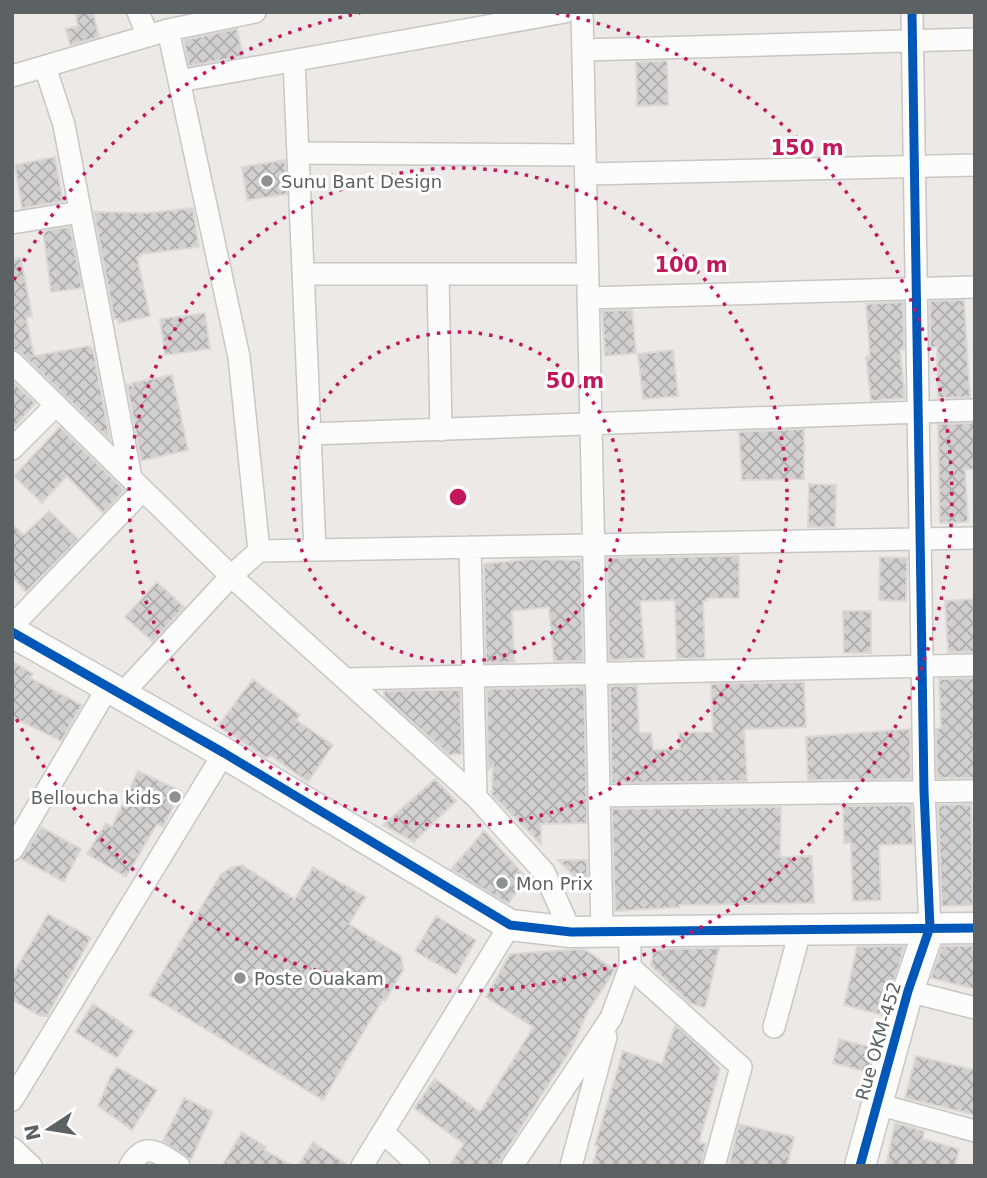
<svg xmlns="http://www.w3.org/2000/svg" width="987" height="1178" font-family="'DejaVu Sans',sans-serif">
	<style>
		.building { fill: url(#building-cross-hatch); stroke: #dbd8d6; stroke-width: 2 }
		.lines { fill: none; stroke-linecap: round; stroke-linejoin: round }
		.street-casing { stroke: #c8c7c6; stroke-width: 24 }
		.secondary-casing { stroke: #c8c8c8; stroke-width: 33 }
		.street { stroke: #fcfcfb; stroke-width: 21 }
		.secondary { stroke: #fcfcfb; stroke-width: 30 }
		.cycleway-casing { stroke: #fff; stroke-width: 13 }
		.cycleway { stroke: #0057b8; stroke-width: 9 }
		.ring { fill: none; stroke: #c2185b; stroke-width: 3.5; stroke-dasharray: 3.5 7 }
		.poi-dot { fill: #8e9192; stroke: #fff; stroke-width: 2.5 }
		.labels { text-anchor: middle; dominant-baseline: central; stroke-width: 6; stroke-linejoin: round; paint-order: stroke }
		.poi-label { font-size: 18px; fill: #5c6164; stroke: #fff; text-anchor: start }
		.street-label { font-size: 18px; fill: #5c6164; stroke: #fff }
		.centre { fill: #c2185b; stroke: #fff; stroke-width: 3.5 }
		.ring-label { font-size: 21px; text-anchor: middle; font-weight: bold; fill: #c2185b; stroke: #fff; stroke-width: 6; stroke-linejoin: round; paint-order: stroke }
	</style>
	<defs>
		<pattern id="building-cross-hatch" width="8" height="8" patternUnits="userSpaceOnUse" patternTransform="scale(1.75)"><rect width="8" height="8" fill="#d2d0cf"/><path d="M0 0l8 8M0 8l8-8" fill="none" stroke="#aeacac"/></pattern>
	</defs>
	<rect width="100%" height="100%" fill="#ece9e6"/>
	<path class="building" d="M 75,12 L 93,12 L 99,37 L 70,45 L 66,29 L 78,26 Z
		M 237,29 L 243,56 L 189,66 L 184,40 Z
		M 667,61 L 668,105 L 637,106 L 636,62 Z
		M 55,157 L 63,201 L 22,208 L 15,165 Z
		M 285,160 L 287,194 L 247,200 L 242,167 Z
		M 193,208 L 199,247 L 140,254 L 141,256 L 137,257 L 150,316 L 119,323 L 118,319 L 114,319 L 94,212 L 147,213 Z
		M 70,227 L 82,288 L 51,292 L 43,231 Z
		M 21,258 L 32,316 L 26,317 L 34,356 L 89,346 L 93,349 L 110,440 L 21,353 L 12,349 L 12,259 Z
		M 964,300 L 970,397 L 938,398 L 937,347 L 930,347 L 930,301 Z
		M 903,302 L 904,349 L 900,350 L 905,398 L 871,401 L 866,357 L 870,356 L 866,304 Z
		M 632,310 L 636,353 L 605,356 L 602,311 Z
		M 205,313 L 210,349 L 165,355 L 160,319 Z
		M 673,350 L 678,396 L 643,399 L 638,354 Z
		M 172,375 L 188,450 L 141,461 L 127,384 L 133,386 L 132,383 Z
		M 12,381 L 35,403 L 12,430 Z
		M 975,423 L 975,469 L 965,469 L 968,522 L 940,523 L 938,424 Z
		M 60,427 L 124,490 L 103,513 L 67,476 L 42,503 L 14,476 Z
		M 804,429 L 804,479 L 742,480 L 739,432 Z
		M 809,484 L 836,485 L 835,527 L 808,527 Z
		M 49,511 L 78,539 L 26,592 L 12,577 L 12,524 L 24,535 Z
		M 739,556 L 739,598 L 707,598 L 707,601 L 703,601 L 705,658 L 677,659 L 675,600 L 640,601 L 645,658 L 609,660 L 607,558 Z
		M 880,557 L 907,558 L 906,601 L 879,600 Z
		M 530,559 L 581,560 L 583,661 L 554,661 L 549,607 L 512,611 L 514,662 L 486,663 L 484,564 Z
		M 157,582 L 184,607 L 153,642 L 125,617 Z
		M 975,599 L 975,652 L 948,652 L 945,601 Z
		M 843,611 L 871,611 L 871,653 L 844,653 Z
		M 12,661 L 33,674 L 30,678 L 82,705 L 61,741 L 12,717 Z
		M 975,678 L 975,728 L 973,728 L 975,778 L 937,778 L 936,729 L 941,728 L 939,679 Z
		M 253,679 L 300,715 L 296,720 L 333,745 L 308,782 L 270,755 L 267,758 L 218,726 Z
		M 804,682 L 806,727 L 744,729 L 747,781 L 612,783 L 610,686 L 637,686 L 639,733 L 651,733 L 653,750 L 680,749 L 679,733 L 713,732 L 711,684 Z
		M 584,687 L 587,823 L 541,824 L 541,844 L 492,795 L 493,765 L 488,770 L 487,689 Z
		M 460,690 L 462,754 L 449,755 L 384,696 L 384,691 Z
		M 910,729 L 911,779 L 808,780 L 806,737 Z
		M 138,771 L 181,791 L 163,827 L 157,824 L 126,877 L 87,854 L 106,823 L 112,827 Z
		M 435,779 L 456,801 L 414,842 L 383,825 Z
		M 971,804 L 973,905 L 942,906 L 938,805 Z
		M 911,805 L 913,844 L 879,845 L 881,900 L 853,901 L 851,843 L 844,843 L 843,806 Z
		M 781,807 L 780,857 L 812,856 L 814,903 L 679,905 L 679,907 L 615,911 L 612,809 Z
		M 41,827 L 81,849 L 64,882 L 21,859 Z
		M 484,831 L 527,878 L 508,904 L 451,869 Z
		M 558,860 L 587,860 L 588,890 Z
		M 242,865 L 295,899 L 313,867 L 366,897 L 349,924 L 401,956 L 403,970 L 385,1001 L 383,999 L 323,1100 L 149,995 L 221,874 L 230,868 Z
		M 48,914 L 91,938 L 47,1016 L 40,1016 L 12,1000 L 12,976 Z
		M 436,916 L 476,940 L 456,975 L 415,951 Z
		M 905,946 L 883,1015 L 844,1005 L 857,947 Z
		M 942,946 L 975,946 L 975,989 L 931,978 Z
		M 719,948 L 705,1008 L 690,1003 L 651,966 L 653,951 L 669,949 Z
		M 584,949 L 615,970 L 588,1011 L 571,1049 L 501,1159 L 499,1165 L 449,1166 L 464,1144 L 414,1108 L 435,1079 L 480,1112 L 515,1057 L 533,1027 L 486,997 L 510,954 Z
		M 93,1004 L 134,1031 L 117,1058 L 75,1032 Z
		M 675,1025 L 707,1054 L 720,1069 L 699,1142 L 706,1144 L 701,1166 L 592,1166 L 598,1146 L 595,1145 L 623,1051 L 662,1064 Z
		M 839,1039 L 874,1048 L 868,1072 L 833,1063 Z
		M 916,1056 L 975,1070 L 975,1115 L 905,1098 Z
		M 117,1067 L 157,1090 L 132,1130 L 98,1106 L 110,1077 Z
		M 184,1098 L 213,1112 L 191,1160 L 163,1141 Z
		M 895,1123 L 924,1131 L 923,1139 L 959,1149 L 955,1166 L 886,1166 Z
		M 739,1124 L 794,1137 L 787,1166 L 729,1166 Z
		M 242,1132 L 266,1147 L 264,1150 L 293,1166 L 222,1166 Z
		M 313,1142 L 349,1166 L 298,1166 Z"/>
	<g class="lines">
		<g class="street-casing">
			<path id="street" d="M 138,12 L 148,36
				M 582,12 L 602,931
				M 912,12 L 924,791 L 930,927
				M 168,30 L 239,357 L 259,551
				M 583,50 L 975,39
				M 294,61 L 315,550
				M 45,67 L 64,125 L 131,478
				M 12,76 L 168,30 L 255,12
				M 179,81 L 565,12
				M 298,153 L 585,155
				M 586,174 L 975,165
				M 12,223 L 80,212
				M 303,274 L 588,274
				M 438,274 L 441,430
				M 588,298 L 975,287
				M 12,362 L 231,576 L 476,797 L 544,872 L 571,932
				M 310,434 L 975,410
				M 12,449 L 56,405
				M 470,547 L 476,797
				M 12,626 L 143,490
				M 347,679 L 975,665
				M 122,694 L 231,576 L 259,551 L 975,538
				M 599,796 L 975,791
				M 12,850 L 108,687
				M 630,967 L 741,1067 L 714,1166
				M 908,991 L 975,1008
				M 774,1027 L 801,928
				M 12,1100 L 224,753
				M 877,1104 L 975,1131
				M 383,1132 L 419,1166
				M 12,1148 L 31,1166
				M 130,1166 C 146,1139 159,1154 179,1166
				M 362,1166 L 510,925
				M 512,1166 L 611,1018 L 630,967 L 630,931
				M 571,1166 L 606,1037"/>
		</g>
		<g class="secondary-casing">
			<path id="secondary" d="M 12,632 L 224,753 L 510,925 L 571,932 L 975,928
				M 860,1166 L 908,991 L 930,927"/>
		</g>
		<use href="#street" class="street"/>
		<use href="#secondary" class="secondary"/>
		<g class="cycleway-casing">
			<path id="cycleway" d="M 12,632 L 224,753 L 510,925 L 571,932 L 975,928
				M 860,1166 L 908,991 L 930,927 L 924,791 L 912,12"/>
		</g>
		<use href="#cycleway" class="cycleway"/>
	</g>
	<g class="ring">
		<circle cx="458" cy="497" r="165"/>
		<circle cx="458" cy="497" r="329"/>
		<path d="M14 280A494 494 0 0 1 360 13M556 13A494 494 0 1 1 14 714"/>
	</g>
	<g class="poi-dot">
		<circle cx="267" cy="181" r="7"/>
		<circle cx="175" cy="797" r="7"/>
		<circle cx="502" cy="883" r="7"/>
		<circle cx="240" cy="978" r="7"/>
	</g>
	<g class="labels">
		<g class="poi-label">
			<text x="281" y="181">Sunu Bant Design</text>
			<text x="161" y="797" text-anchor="end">Belloucha kids</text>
			<text x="516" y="883">Mon Prix</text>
			<text x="254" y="978">Poste Ouakam</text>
		</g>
		<g class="street-label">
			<text transform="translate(878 1041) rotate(-74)">Rue OKM-452</text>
		</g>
	</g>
	<circle cx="458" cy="497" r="10" class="centre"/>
	<g class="ring-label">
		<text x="807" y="155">150 m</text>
		<text x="691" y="272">100 m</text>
		<text x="575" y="388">50 m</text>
	</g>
	<rect width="987" height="1178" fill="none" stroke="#5c6164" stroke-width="28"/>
	<g transform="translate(49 1129) rotate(258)" stroke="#ffffff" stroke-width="5" paint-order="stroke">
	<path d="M0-5L12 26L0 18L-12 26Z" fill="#5c6164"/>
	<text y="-10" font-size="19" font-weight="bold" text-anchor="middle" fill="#5c6164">N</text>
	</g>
</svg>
